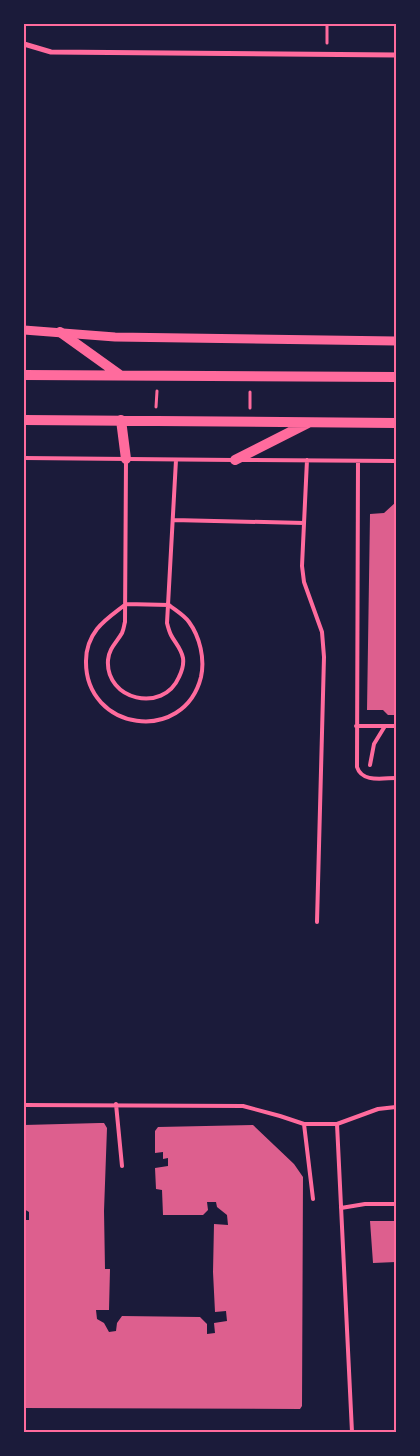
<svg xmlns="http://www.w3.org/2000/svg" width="420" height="1456" font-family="'DM Sans',sans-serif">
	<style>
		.building { fill: #dd5f8e }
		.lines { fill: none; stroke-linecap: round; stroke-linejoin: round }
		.path { stroke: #ff6b9d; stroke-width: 3 }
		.service { stroke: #ff6b9d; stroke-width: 4 }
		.minor { stroke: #ff6b9d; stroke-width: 5 }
		.tertiary { stroke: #ff6b9d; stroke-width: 9 }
		.secondary { stroke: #ff6b9d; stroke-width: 10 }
		.neatline { fill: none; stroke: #ff6b9d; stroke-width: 2 }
	</style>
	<rect width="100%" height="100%" fill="#1b1b3a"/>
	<path class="building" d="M 396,502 L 396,715 L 388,715 L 383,710 L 367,710 L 370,514 L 384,513 Z
		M 100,1123 L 104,1123 L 107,1128 L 104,1211 L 105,1269 L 110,1269 L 109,1310 L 96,1310 L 97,1319 L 104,1323 L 109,1332 L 116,1331 L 117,1323 L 122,1316 L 200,1317 L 207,1324 L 207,1334 L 215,1333 L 214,1323 L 227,1321 L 226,1311 L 215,1312 L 213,1272 L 214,1224 L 228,1225 L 227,1215 L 217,1207 L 216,1202 L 207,1202 L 208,1210 L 203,1215 L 163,1215 L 162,1190 L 156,1189 L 155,1168 L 168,1166 L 168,1158 L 163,1159 L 163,1152 L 155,1153 L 155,1131 L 158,1127 L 253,1125 L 294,1164 L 303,1177 L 302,1406 L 300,1409 L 24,1408 L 24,1220 L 29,1220 L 29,1212 L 24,1209 L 24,1125 Z
		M 370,1221 L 396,1221 L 396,1262 L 373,1263 Z"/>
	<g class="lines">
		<path class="path" d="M 327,43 L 327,24
			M 250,392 L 250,408
			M 156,407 L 157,391"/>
		<path class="service" d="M 24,458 L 234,460
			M 126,460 L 125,622 C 124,625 124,629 122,633 C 117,642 109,648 108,660 C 105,700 163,714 179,677 C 182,671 184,665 183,658 C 181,648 175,643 171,635 C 169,631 168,627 167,623 L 176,460
			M 241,460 L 396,461
			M 307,460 L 302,566 L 304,582 L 322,632 L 324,657 L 317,922
			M 358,461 L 357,767 C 362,783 383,778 396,778
			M 173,520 L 304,523
			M 126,604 L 169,605 C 175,610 184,615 189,622 C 200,637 205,659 201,677 C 184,745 85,731 86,661 C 86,650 90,638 97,629 C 105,619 116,612 126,604 Z
			M 356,726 L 396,726
			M 370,765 L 374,744 L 385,726
			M 116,1104 L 122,1166
			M 24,1105 L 243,1106 L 280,1116 L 304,1124 L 337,1124 L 352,1432
			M 304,1124 L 313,1199
			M 337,1124 L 378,1109 L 396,1107
			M 341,1208 L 365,1204 L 396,1204"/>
		<path class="minor" d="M 24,44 L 51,52 L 396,55"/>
		<path class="tertiary" d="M 24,330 L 115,337 L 396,341"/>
		<path class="secondary" d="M 60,332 L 120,375
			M 24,375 L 396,377
			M 24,420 L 396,423
			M 121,420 L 126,459
			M 235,460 L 308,423"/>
	</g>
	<rect width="420" height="1456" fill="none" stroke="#1b1b3a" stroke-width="50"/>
	<rect x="25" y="25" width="370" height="1406" class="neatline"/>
</svg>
